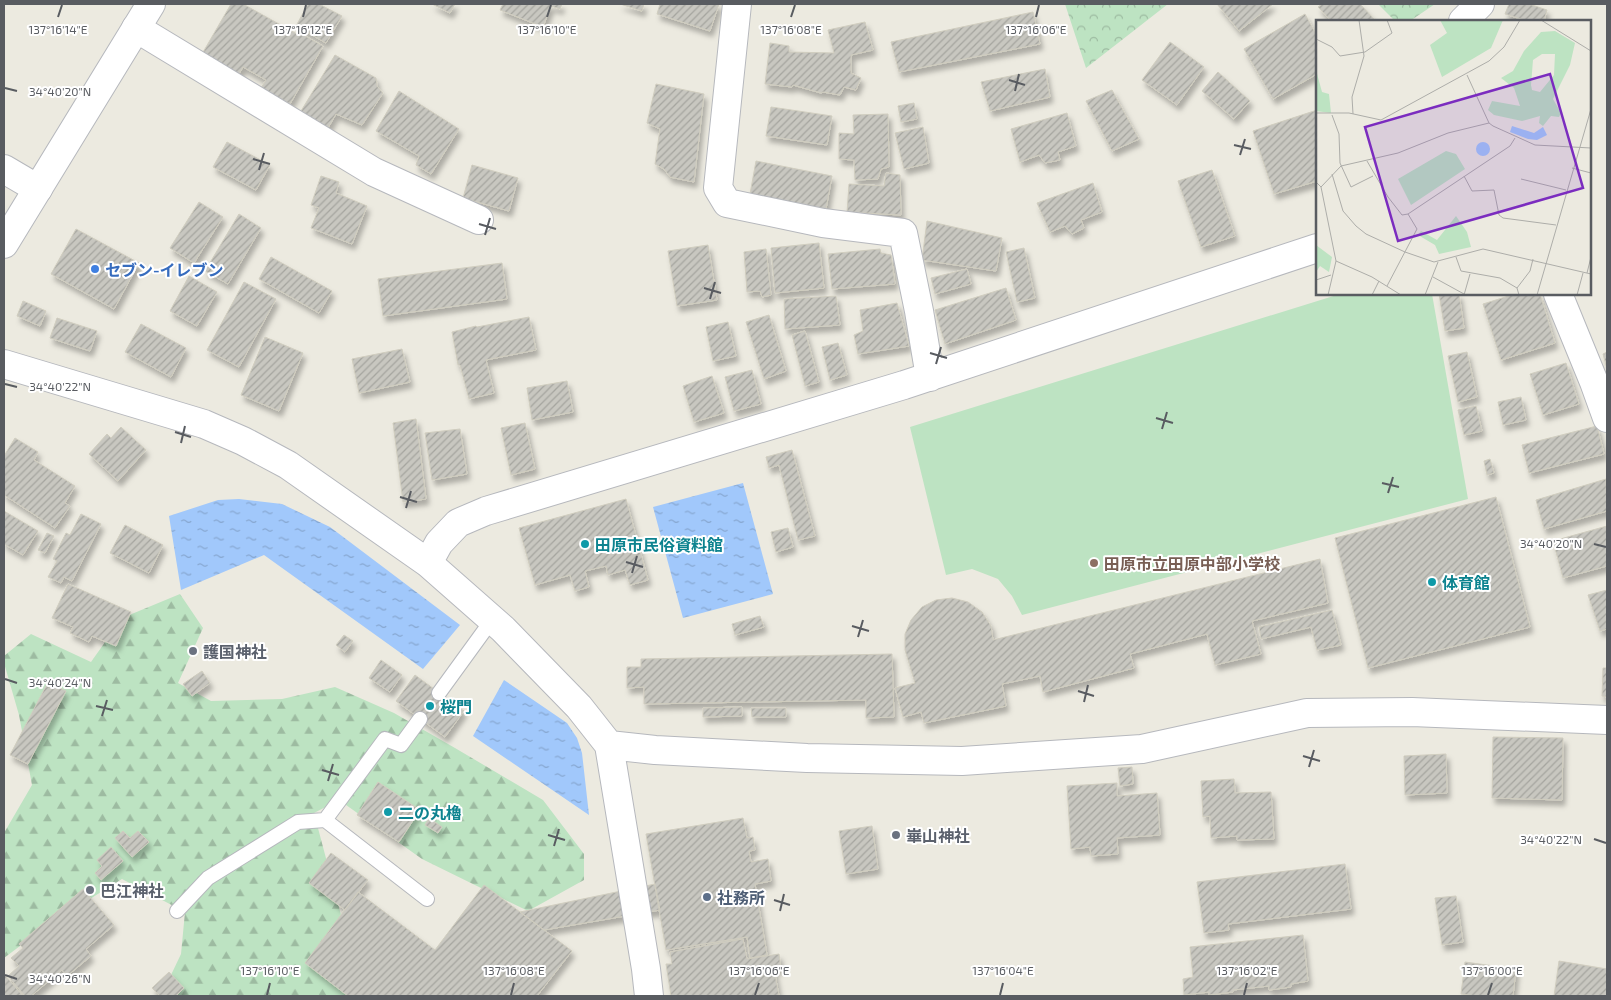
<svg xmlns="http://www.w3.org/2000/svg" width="1611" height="1000" font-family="'Exo 2','Noto Sans JP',sans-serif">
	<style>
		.grass { fill: #bde3c2 }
		.forest { fill: url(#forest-firs) }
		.park { fill: url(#park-crowns) }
		.water { fill: url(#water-ripples) }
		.building { fill: url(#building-hatch); stroke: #d0cdbf; filter: url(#shadow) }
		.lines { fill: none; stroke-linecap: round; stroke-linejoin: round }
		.service-casing { stroke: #b6b8bd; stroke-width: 16 }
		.minor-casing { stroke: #b6b8bd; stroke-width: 30 }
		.tertiary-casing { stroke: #b6b8bd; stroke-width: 30 }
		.service { stroke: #fff; stroke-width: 14 }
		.minor { stroke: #fff; stroke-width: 28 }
		.tertiary { stroke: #fff; stroke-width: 28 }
		.ticks { fill: none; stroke: #595c61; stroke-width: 2 }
		.shop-dot { fill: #3f7fe0; stroke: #fff; stroke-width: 2 }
		.culture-dot { fill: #0f9aa8; stroke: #fff; stroke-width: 2 }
		.education-dot { fill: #8d6e63; stroke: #fff; stroke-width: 2 }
		.worship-dot { fill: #6b7280; stroke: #fff; stroke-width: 2 }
		.service-dot { fill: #5c6f8a; stroke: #fff; stroke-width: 2 }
		.labels { text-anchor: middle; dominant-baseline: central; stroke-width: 4; stroke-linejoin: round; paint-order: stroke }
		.shop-label { font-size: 16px; font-weight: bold; fill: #366cbe; stroke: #fff; text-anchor: start }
		.culture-label { font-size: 16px; font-weight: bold; fill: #0d838f; stroke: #fff; text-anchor: start }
		.education-label { font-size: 16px; font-weight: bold; fill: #785e54; stroke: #fff; text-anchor: start }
		.worship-label { font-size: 16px; font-weight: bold; fill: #5b616d; stroke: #fff; text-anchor: start }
		.service-label { font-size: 16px; font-weight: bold; fill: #4e5e75; stroke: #fff; text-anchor: start }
		.inset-road { fill: none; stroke: #adada9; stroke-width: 1 }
		.view { fill: #7b2cbf; fill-opacity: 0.15; stroke: #7b2cbf; stroke-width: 2.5 }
		.inset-edge { fill: none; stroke: #595c61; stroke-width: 2.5 }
		.ticks-label { font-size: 12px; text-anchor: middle; fill: #595c61; stroke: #fff; stroke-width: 4; stroke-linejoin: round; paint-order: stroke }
	</style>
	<defs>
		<pattern id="forest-firs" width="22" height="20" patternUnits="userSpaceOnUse" patternTransform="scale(1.25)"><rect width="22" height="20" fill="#bde3c2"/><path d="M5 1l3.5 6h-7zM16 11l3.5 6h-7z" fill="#9dbba1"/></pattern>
		<pattern id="park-crowns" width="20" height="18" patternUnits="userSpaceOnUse" patternTransform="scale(1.25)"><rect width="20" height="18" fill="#bde3c2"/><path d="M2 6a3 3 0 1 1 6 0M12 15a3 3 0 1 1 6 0" fill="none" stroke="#9dbba1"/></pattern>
		<pattern id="water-ripples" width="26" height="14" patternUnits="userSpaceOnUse" patternTransform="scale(1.25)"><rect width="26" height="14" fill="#a1c8fb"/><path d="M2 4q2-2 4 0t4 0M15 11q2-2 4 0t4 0" fill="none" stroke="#86a6cf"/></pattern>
		<pattern id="building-hatch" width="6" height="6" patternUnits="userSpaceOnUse" patternTransform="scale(1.25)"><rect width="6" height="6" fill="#c8c7c0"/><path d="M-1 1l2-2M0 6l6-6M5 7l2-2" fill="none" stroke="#a5a59f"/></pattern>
		<filter id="shadow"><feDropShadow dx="3" dy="5.5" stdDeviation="2.5" flood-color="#0004"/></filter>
	</defs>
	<rect width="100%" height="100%" fill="#eceae0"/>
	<path class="grass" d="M 1340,294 L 1432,294 L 1468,499 L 1022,615 L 1012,596 L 998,579 L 972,569 L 946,575 L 910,427 Z"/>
	<path class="forest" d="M 180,594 L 203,628 L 178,683 L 211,701 L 282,699 L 335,687 L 394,713 L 455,748 L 543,800 L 584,854 L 584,880 L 528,911 L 422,859 L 339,800 L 314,813 L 341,915 L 322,965 L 354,996 L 161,996 L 181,954 L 185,912 L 122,879 L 48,925 L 4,958 L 4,833 L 32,785 L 19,715 L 4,663 L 4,656 L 31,634 L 91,662 L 122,618 Z"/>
	<path class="park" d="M 1065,4 L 1168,4 L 1086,68 Z
		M 1378,4 L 1435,4 L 1410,21 L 1395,21 Z"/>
	<path class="water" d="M 743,483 L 773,594 L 683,618 L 653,507 Z
		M 239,499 L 282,504 L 330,527 L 460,625 L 423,669 L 264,555 L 181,590 L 169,516 L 218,500 Z
		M 504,680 L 567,723 L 577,738 L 582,753 L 589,815 L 473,736 Z"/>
	<path class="building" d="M 231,4 L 243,4 L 297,34 L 298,32 L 323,46 L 290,104 L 261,88 L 266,80 L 243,67 L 239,74 L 202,54 Z
		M 308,4 L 319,4 L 342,16 L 326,43 L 296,26 Z
		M 432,4 L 455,4 L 450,13 Z
		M 503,4 L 562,4 L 560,9 L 551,6 L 543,27 L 500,10 Z
		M 620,4 L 644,4 L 642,11 Z
		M 660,4 L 719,4 L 710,31 L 657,14 Z
		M 1217,4 L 1273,4 L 1239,31 Z
		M 1322,4 L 1360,4 L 1376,21 L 1331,21 L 1318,7 Z
		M 1509,4 L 1529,4 L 1547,10 L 1544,21 L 1527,21 L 1505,14 Z
		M 1033,12 L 1040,44 L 899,72 L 891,42 Z
		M 1305,14 L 1317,36 L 1317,74 L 1273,99 L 1244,49 Z
		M 865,22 L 873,50 L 851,55 L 851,73 L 861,78 L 856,90 L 844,87 L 840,95 L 823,92 L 821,93 L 793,85 L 792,87 L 765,84 L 770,43 L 789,46 L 789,52 L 834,53 L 828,30 Z
		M 1170,42 L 1204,67 L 1177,105 L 1142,80 Z
		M 335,55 L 376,78 L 377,86 L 383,93 L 362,125 L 336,114 L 328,128 L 301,111 Z
		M 1045,69 L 1050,97 L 990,111 L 981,82 Z
		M 1218,72 L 1250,101 L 1234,119 L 1202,91 Z
		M 656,84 L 704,94 L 694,182 L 670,177 L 664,169 L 655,164 L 660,129 L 647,123 Z
		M 1112,90 L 1139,139 L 1112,151 L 1086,101 Z
		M 399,91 L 459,129 L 431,174 L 416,165 L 419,156 L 376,131 Z
		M 914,103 L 917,119 L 901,122 L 898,106 Z
		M 771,107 L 832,116 L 827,145 L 766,136 Z
		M 1317,110 L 1317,181 L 1274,194 L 1253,131 Z
		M 1067,113 L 1076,146 L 1058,152 L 1060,160 L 1045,163 L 1039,155 L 1020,162 L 1011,129 Z
		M 888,114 L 889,167 L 881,169 L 878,179 L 855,180 L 854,160 L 839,159 L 839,133 L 854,134 L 853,115 Z
		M 923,127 L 929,163 L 904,169 L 895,133 Z
		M 227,142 L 270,165 L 256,190 L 213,167 Z
		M 756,161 L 832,176 L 826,209 L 750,194 Z
		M 472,165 L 518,178 L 509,211 L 463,198 Z
		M 1212,170 L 1235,236 L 1201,247 L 1178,181 Z
		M 886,173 L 900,175 L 901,215 L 847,212 L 849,184 L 884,186 Z
		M 321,176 L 339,182 L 336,193 L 367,206 L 352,244 L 311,228 L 319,208 L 311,205 Z
		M 1093,183 L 1102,212 L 1081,220 L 1084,228 L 1072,234 L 1065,226 L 1050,232 L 1037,203 Z
		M 199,202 L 223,217 L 194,263 L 170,248 Z
		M 239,214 L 261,228 L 228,284 L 205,271 Z
		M 927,221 L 1002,238 L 996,271 L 922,260 Z
		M 76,229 L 139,263 L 114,309 L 51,274 Z
		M 819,243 L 824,288 L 775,293 L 771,248 Z
		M 708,245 L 717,300 L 677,306 L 668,251 Z
		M 1024,248 L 1035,298 L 1017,302 L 1006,252 Z
		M 766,249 L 771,295 L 762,297 L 760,291 L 747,292 L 744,252 Z
		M 880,249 L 881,253 L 891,255 L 895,284 L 832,289 L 828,254 Z
		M 271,257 L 332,291 L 319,313 L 259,279 Z
		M 502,263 L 507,299 L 383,316 L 378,279 Z
		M 967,269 L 971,284 L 935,294 L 931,278 Z
		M 189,276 L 217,292 L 197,326 L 170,311 Z
		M 244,282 L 276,299 L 239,367 L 207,350 Z
		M 1006,288 L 1016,320 L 945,344 L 935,310 Z
		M 1439,294 L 1459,294 L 1464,328 L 1445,331 Z
		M 1515,294 L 1540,294 L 1555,343 L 1501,360 L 1483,304 Z
		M 836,296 L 840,325 L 785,329 L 784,299 Z
		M 23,301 L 46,311 L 40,326 L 17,316 Z
		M 897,303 L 909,346 L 858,354 L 854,335 L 863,331 L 860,310 Z
		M 769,315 L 786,371 L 764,379 L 746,322 Z
		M 529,317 L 536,350 L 486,360 L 494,393 L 469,399 L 460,365 L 458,365 L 452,332 L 476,326 L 477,327 Z
		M 57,318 L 97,331 L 90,351 L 50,338 Z
		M 728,322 L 736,356 L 713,361 L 706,327 Z
		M 141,324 L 186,348 L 171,377 L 125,352 Z
		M 805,331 L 819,382 L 805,386 L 792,335 Z
		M 265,337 L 303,353 L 279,411 L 241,395 Z
		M 838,343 L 847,375 L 830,380 L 822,347 Z
		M 402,349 L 410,382 L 359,393 L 352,359 Z
		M 1467,352 L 1477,397 L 1458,402 L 1448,356 Z
		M 1607,352 L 1607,369 L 1603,354 Z
		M 1566,363 L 1579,404 L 1543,415 L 1530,374 Z
		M 752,370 L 761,404 L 734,411 L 725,377 Z
		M 712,376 L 724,413 L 694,422 L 683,386 Z
		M 567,381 L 573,412 L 532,420 L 527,388 Z
		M 1521,397 L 1526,420 L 1503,425 L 1498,402 Z
		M 1476,406 L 1482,431 L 1464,435 L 1458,410 Z
		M 416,419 L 426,499 L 403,502 L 393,423 Z
		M 525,423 L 535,469 L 511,475 L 501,428 Z
		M 1597,426 L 1604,454 L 1529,473 L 1522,445 Z
		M 121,427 L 146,450 L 118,481 L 89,454 L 107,434 L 111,438 Z
		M 460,429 L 467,474 L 432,480 L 425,433 Z
		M 15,438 L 38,452 L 34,460 L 75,486 L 65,503 L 70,506 L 55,528 L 4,495 L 4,456 Z
		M 792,450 L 815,536 L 798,540 L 779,465 L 769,468 L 766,457 Z
		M 1490,459 L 1494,473 L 1487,475 L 1484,461 Z
		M 1606,479 L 1607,511 L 1544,529 L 1536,500 Z
		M 1496,497 L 1530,627 L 1368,668 L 1335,538 Z
		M 626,499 L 648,580 L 630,585 L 625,570 L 608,575 L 606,566 L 585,571 L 589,587 L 575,591 L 570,575 L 535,585 L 519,528 Z
		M 4,511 L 38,531 L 23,555 L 4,544 Z
		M 81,514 L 101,524 L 72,581 L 64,577 L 61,583 L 48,577 L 57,561 L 53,559 L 66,533 L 70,535 Z
		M 125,525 L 163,545 L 149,573 L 110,553 Z
		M 1607,526 L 1607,566 L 1563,578 L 1553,541 Z
		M 788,528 L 793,547 L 776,552 L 771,532 Z
		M 47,533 L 54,536 L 45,553 L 38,550 Z
		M 1320,559 L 1328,603 L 1252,621 L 1261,654 L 1215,665 L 1207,634 L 1130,654 L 1134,668 L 1043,692 L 1040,676 L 1002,684 L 1006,706 L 924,723 L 921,712 L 903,717 L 895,688 L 915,683 L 905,650 L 905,634 L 911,620 L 922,607 L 936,600 L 952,598 L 968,602 L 982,612 L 991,626 L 993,640 Z
		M 68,584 L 131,612 L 116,646 L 92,636 L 89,642 L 70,633 L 73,627 L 52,618 Z
		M 1607,590 L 1607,629 L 1600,631 L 1588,595 Z
		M 1332,610 L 1341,645 L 1317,650 L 1311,627 L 1261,639 L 1259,627 Z
		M 760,616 L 764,627 L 735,635 L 732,624 Z
		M 344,635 L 353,641 L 345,652 L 336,645 Z
		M 892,654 L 894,717 L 866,718 L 866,700 L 644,704 L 644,687 L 627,688 L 627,667 L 641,667 L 641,659 Z
		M 381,660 L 402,675 L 390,692 L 369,678 Z
		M 1603,668 L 1607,668 L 1607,697 L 1602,696 Z
		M 202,671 L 210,683 L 192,696 L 183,684 Z
		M 415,675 L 464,711 L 445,737 L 396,701 Z
		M 48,682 L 66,691 L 28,764 L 10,755 Z
		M 742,707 L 742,716 L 703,717 L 703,708 Z
		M 751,708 L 786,708 L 786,717 L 752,717 Z
		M 1493,737 L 1563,738 L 1562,800 L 1492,798 Z
		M 1446,754 L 1447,793 L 1405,795 L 1404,756 Z
		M 1132,767 L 1133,784 L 1120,786 L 1118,768 Z
		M 1234,779 L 1235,793 L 1271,792 L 1274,839 L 1237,840 L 1237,836 L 1211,838 L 1210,816 L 1203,817 L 1201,781 Z
		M 378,782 L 420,810 L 399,842 L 357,815 Z
		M 1117,783 L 1117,796 L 1157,793 L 1160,835 L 1117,838 L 1118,854 L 1091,856 L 1090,847 L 1071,849 L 1067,786 Z
		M 429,818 L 442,827 L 438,833 L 425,825 Z
		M 743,818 L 747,838 L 753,837 L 755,850 L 749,851 L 751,862 L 768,859 L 771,881 L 755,884 L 767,955 L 750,958 L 747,937 L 666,950 L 646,834 Z
		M 872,826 L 878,869 L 846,874 L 839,831 Z
		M 123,831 L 130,838 L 138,831 L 149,842 L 132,857 L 115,838 Z
		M 111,847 L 123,861 L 101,880 L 95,873 L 102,866 L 97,860 Z
		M 331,853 L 368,880 L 345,910 L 309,883 Z
		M 1345,864 L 1351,909 L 1228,924 L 1229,930 L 1204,933 L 1197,882 Z
		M 655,884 L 660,910 L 544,930 L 520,912 Z
		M 484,885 L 572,951 L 537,996 L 348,996 L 305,963 L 358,892 L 435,950 Z
		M 83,889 L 114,925 L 86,949 L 91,956 L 67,976 L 62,970 L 31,996 L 25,996 L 8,976 L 19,966 L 11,958 L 23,948 L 19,944 Z
		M 1456,896 L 1463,942 L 1442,945 L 1435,898 Z
		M 1303,935 L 1308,981 L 1291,984 L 1291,987 L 1269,990 L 1269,986 L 1233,990 L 1233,992 L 1209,995 L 1209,992 L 1184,995 L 1183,979 L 1193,977 L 1190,947 Z
		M 743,939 L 747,959 L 779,954 L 781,968 L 774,969 L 779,996 L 671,996 L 666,964 L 672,964 L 670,952 Z
		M 1559,961 L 1607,969 L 1607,996 L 1554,996 Z
		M 1465,962 L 1516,969 L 1513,996 L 1476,996 L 1461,994 Z
		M 169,972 L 184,988 L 176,996 L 160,996 L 152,988 Z
		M 4,974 L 23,996 L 4,996 Z"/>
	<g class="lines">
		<g class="service-casing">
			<path id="service" d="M 439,693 L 492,620 L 497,624
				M 325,820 L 427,899
				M 177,911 L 208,878 L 298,822 L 325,820 L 385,739 L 401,745 L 420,719"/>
		</g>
		<g class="minor-casing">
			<path id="minor" d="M 737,4 L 718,188 L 727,203 L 823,223 L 903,233 L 919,311 L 930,377
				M 1463,21 L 1480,4
				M 136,28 L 374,172 L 479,220
				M 4,169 L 38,189
				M 1558,294 L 1594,382 L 1607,418
				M 4,364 L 204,424 L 243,441 L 288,465 L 428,563 L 503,629 L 579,707 L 609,745 L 646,969 L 649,996
				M 428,563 L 439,543 L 458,523 L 486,511 L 904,385 L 1317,248
				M 609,745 L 655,750 L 807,758 L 962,761 L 1142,749 L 1307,713 L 1412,712 L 1607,720"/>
		</g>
		<g class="tertiary-casing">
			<path id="tertiary" d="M 4,244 L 151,4"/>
		</g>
		<use href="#service" class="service"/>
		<use href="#minor" class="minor"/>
		<use href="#tertiary" class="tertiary"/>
	</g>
	<path class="ticks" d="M 58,17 L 62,5M 303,17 L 306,5M 547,17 L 551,5M 791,17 L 795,5M 1036,17 L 1039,5M 1009,80 L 1025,85M 5,88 L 17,91M 1015,91 L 1019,74M 1234,145 L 1251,149M 1240,155 L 1245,139M 253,159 L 270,164M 259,170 L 264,153M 479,224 L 496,229M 485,235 L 490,218M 704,288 L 721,293M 710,299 L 715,282M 930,353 L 947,358M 936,364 L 941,347M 5,384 L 17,387M 1156,418 L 1173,423M 1162,429 L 1167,412M 175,432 L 191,437M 181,443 L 185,426M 1382,483 L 1399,487M 1388,493 L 1393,477M 400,497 L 417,502M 406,508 L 411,491M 1594,544 L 1606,547M 626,562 L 643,567M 632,573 L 637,556M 852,626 L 869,631M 858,637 L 863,620M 5,679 L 17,683M 1078,691 L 1094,696M 1084,702 L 1088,685M 96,706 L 113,710M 102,716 L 107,700M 1303,756 L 1320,761M 1309,767 L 1314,750M 322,770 L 339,775M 328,781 L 333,764M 548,835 L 565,840M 1594,839 L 1606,843M 554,846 L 559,829M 774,900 L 790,905M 780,911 L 784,894M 5,975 L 17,979M 267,995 L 270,983M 511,995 L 514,983M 755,995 L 759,983M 1000,995 L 1003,983M 1244,995 L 1247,983M 1488,995 L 1492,983"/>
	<circle class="shop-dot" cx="95" cy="269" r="5"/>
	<g class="culture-dot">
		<circle cx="585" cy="544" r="5"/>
		<circle cx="1432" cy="582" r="5"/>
		<circle cx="430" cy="706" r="5"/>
		<circle cx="388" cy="812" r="5"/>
	</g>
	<circle class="education-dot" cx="1094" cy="563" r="5"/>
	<g class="worship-dot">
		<circle cx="193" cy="651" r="5"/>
		<circle cx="896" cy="835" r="5"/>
		<circle cx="90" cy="890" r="5"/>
	</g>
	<circle class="service-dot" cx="707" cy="897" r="5"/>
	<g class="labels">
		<g class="shop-label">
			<text x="105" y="269">セブン-イレブン</text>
		</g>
		<g class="culture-label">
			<text x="595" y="544">田原市民俗資料館</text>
			<text x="1442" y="582">体育館</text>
			<text x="440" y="706">桜門</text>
			<text x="398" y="812">二の丸櫓</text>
		</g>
		<g class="education-label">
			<text x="1104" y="563">田原市立田原中部小学校</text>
		</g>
		<g class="worship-label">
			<text x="203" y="651">護国神社</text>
			<text x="906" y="835">崋山神社</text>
			<text x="100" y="890">巴江神社</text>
		</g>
		<g class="service-label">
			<text x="717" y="897">社務所</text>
		</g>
	</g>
	<g transform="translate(1316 20)">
		<rect width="275" height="275" fill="#eceae0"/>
		<path d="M 124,0 L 187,0 L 175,28 L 126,57 L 114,25 L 131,13 ZM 130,131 L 140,134 L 149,149 L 95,185 L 82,159 Z" fill="#bde3c2"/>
		<path d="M 239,11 L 259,23 L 254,45 L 237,79 L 245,93 L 243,97 L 235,96 L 227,106 L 223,103 L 224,96 L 206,101 L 178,95 L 172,90 L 176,81 L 204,86 L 198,68 L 185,58 L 197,51 L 208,31 L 225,12 ZM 226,34 L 239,34 L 238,55 L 224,72 L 216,70 L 215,65 L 217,40 ZM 0,225 L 16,237 L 13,252 L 4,246 L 0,252 Z" fill="#bde3c2" fill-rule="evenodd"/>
		<path d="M 0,50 L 6,72 L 13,74 L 15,93 L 0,91 ZM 140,196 L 151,212 L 155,227 L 123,234 L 119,225 L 102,215 L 105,211 L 121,220 Z" fill="#bde3c2"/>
		<path d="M 196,106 L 218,113 L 227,107 L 231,115 L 221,120 L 212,119 L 194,112 ZM160 129a7 7 0 1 1 14 0a7 7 0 1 1-14 0Z" fill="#a1c8fb"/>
		<path class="inset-road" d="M 225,0 L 275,31M 0,19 L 16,27 L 24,36 L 49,32 L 76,13 L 71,0M 151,55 L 173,103 L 177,106 L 219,125 L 275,128M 0,93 L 33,93 L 65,100 L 173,41 L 188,27 L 204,0M 37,94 L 36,77 L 48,36 L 43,0M 16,95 L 23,114 L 24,143 L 35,167 L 57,156M 51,141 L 72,177 L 86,195 L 92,194 L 194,126 L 199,118M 256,148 L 275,153M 16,154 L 27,191 L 40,206 L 50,214 L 89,232 L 118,242 L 167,229 L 275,254M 148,156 L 156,171 L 178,170 L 183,195 L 187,198 L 240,205M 205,159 L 250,170M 0,162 L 5,167 L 20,241 L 12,275M 5,167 L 25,146 L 82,133 L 132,113 L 173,103M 140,237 L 145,251 L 184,258 L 201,268 L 203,275M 20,241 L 56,257 L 85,275M 271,253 L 275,237M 117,257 L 148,274M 0,260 L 15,255M 71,266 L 101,209 L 92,194M 201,268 L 214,251 L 217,239M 56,275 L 63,261M 109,275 L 122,242M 148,275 L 154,254M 221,275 L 275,89M 261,275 L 267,253"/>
		<path class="view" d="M 234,54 L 267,168 L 82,221 L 49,107 Z"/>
		<rect width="275" height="275" class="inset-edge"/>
	</g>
	<g class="ticks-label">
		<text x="58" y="34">137°16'14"E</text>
		<text x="303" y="34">137°16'12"E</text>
		<text x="547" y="34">137°16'10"E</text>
		<text x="791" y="34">137°16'08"E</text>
		<text x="1036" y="34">137°16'06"E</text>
		<text x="60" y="96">34°40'20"N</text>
		<text x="60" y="391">34°40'22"N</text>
		<text x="1551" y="548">34°40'20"N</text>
		<text x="60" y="687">34°40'24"N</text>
		<text x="1551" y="844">34°40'22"N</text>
		<text x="270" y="975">137°16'10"E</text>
		<text x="514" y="975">137°16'08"E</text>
		<text x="759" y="975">137°16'06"E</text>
		<text x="1003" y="975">137°16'04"E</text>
		<text x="1247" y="975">137°16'02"E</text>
		<text x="1492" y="975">137°16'00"E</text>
		<text x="60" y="983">34°40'26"N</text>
	</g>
	<rect width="1611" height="1000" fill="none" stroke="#595c61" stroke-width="10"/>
</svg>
